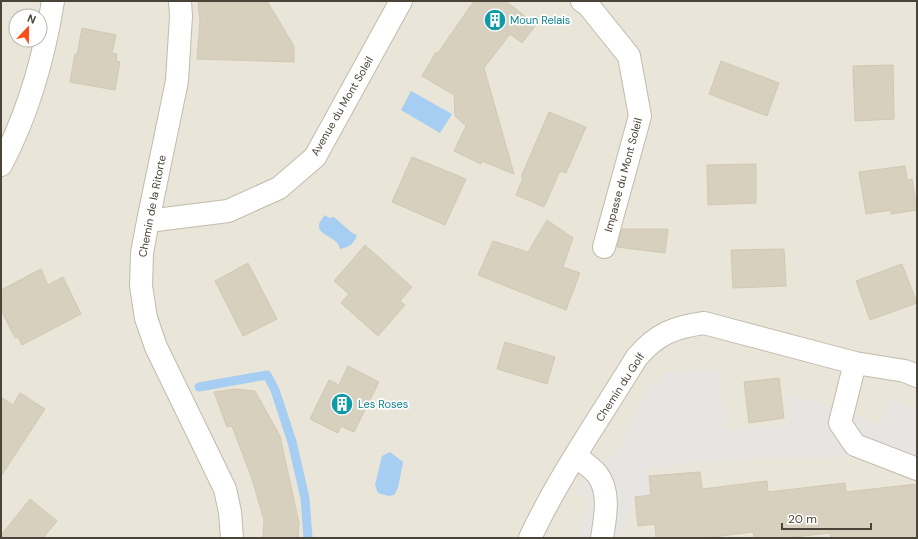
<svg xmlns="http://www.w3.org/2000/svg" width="918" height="539" font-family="'DM Sans',sans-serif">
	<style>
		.residential { fill: #e9e5d8; fill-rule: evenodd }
		.parking { fill: #e7e5e1 }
		.water { fill: #a6cdf2 }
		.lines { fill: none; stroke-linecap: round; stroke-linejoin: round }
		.stream { stroke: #a6cdf2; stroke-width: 9 }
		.building { fill: #d7d0bf; stroke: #d2c8b2 }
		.minor-casing { stroke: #c1bbac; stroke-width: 24 }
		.minor { stroke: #fff; stroke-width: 22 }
		.labels { text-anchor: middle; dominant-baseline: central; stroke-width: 3.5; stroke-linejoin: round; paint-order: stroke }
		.culture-label { font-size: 11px; fill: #0d838f; stroke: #fff; text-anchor: start }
		.street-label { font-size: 11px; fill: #4a4438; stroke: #fff }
	</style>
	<rect width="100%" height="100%" fill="#f5f3ea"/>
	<path class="residential" d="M 1,1 L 917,1 L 917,538 L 1,538 ZM 16,16 L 40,16 L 40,40 L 16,40 Z"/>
	<path class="parking" d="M 717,369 L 726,430 L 789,424 L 784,393 L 843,410 L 879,425 L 892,399 L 917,410 L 917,476 L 854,457 L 746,458 L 699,462 L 648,468 L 651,495 L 635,497 L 620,538 L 577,538 L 591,501 L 575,492 L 591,469 L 618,453 L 647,389 L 666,373 Z"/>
	<path class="water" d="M 411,91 L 452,114 L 440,133 L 401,110 Z
		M 325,215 L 329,218 L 334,217 L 352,233 L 357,235 C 354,244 349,247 340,249 C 337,233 306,236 325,215 Z
		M 390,452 L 403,462 L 398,488 L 394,495 L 389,496 L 378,493 L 375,485 L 382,456 Z"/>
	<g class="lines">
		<path class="stream" d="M 199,387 L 267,375 L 275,390 L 292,442 L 305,498 L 308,538"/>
	</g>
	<path class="building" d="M 198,1 L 267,1 L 294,46 L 294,62 L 197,59 L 200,21 Z
		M 474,1 L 506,1 L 536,25 L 522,43 L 510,34 L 484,68 L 514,174 L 482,161 L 481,164 L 454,151 L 466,126 L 455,116 L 454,95 L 422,76 L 436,52 L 438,53 Z
		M 82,28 L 116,35 L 112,53 L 117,54 L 116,61 L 120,62 L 115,90 L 70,82 L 75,54 L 77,55 Z
		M 721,61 L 779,83 L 767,116 L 709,94 Z
		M 893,65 L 894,119 L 855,121 L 853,66 Z
		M 549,112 L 586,127 L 566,173 L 560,171 L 544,207 L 516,195 L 523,178 L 521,177 Z
		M 412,157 L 466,179 L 445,225 L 392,202 Z
		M 756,164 L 756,203 L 708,205 L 707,165 Z
		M 905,166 L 907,180 L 912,179 L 917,210 L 891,214 L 891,210 L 866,214 L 859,172 Z
		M 547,220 L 573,238 L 563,267 L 580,273 L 566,310 L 478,275 L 493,241 L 528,252 Z
		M 622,229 L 668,229 L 665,253 L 617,247 Z
		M 365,245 L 412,287 L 400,301 L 405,305 L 378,336 L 341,303 L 349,294 L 334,281 Z
		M 784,249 L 786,286 L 733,288 L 731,250 Z
		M 248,263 L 277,319 L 243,336 L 215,281 Z
		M 902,264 L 917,303 L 870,320 L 856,281 Z
		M 41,269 L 48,285 L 63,277 L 81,314 L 22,345 L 18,337 L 15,338 L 1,310 L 1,290 Z
		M 505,342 L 555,357 L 547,384 L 497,369 Z
		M 348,366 L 379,382 L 354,432 L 341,426 L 338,433 L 310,419 L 329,380 L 339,385 Z
		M 779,378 L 784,418 L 749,423 L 744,382 Z
		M 235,389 L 255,391 L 280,436 L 299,523 L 298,538 L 263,538 L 264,520 L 251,476 L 232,426 L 227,427 L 214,392 Z
		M 20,393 L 45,409 L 1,476 L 1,397 L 13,405 Z
		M 700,472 L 702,489 L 767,481 L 768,492 L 845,483 L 846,492 L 917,484 L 917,538 L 831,538 L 830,533 L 785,538 L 754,538 L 753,532 L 704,538 L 656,538 L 655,524 L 638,526 L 635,497 L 651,495 L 649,476 Z
		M 30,499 L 57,521 L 43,538 L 1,538 L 1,535 Z"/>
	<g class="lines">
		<g class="minor-casing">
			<path id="minor" d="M 180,1 L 181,16 L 177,81 L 148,221 L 142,253 L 141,286 L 146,318 L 156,347 L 225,489 L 230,512 L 232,538
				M 582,1 L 588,5 L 629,56 L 640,116 L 604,247
				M 1,165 C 28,114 44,58 53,1
				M 148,221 L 228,211 L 279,188 L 315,157 L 401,1
				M 855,363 L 840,423 L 855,445 L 917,469
				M 576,456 C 582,461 593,469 597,474 C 611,492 605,518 602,538
				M 530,538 C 559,476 601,416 637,357 C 657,334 674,327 704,323 L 855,363 L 905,371 L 917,376"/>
		</g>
		<use href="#minor" class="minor"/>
	</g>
	<defs>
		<g id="building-disc" transform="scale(1.15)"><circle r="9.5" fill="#0f9aa8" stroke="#fff"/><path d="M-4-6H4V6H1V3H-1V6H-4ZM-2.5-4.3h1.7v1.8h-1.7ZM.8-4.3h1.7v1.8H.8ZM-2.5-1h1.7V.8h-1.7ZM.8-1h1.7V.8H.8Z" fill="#fff"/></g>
	</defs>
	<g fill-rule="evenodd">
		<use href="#building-disc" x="495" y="20"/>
		<use href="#building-disc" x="342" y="404"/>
	</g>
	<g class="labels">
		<g class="culture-label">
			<text x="510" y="20">Moun Relais</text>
			<text x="358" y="404">Les Roses</text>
		</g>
		<g class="street-label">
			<text transform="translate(342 106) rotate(-60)">Avenue du Mont Soleil</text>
			<text transform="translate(623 175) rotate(-75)">Impasse du Mont Soleil</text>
			<text transform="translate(152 206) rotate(-79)">Chemin de la Ritorte</text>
			<text transform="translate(620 387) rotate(-57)">Chemin du Golf</text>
		</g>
	</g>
	<rect width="918" height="539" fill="none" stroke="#4a4438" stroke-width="4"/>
	<g transform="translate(28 28) rotate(22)"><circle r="19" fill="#ffffff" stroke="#b7b4af"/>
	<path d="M0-3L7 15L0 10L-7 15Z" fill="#fe4c18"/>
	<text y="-6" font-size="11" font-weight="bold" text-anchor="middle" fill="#4a4438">N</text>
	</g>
	<path d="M782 523v6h89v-6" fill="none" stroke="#4a4438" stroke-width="2"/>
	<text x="788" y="523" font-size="12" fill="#4a4438" stroke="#ffffff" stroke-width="3" paint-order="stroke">20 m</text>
</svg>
